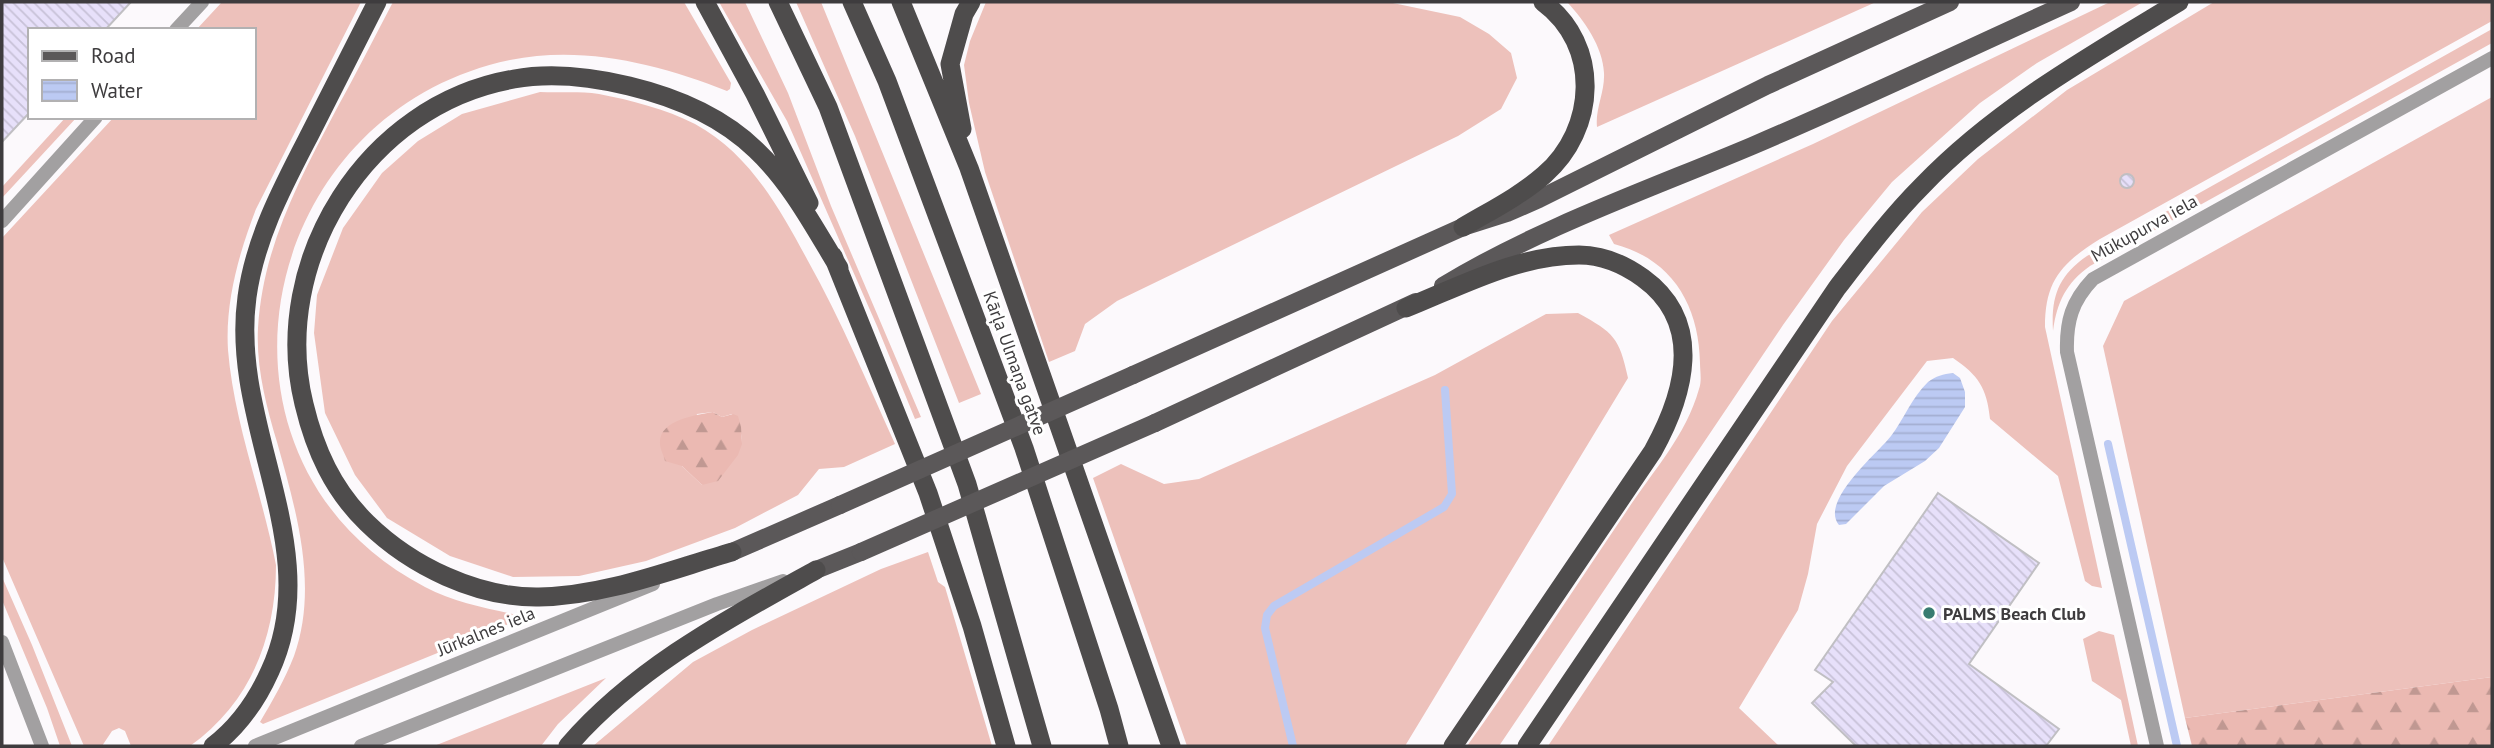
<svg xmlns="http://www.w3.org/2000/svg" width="2494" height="748" font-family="'PT Sans',sans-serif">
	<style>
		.grass { fill: #edc1bb; fill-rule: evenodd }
		.forest { fill: url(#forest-firs) }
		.water { fill: url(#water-rules) }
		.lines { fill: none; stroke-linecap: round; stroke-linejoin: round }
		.stream { stroke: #bccaf3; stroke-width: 8 }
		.building { fill: url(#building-back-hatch); stroke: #c0bfc3; stroke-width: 2 }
		.service { stroke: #a2a0a1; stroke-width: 14 }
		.minor { stroke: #a2a0a1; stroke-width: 14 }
		.tertiary { stroke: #a2a0a1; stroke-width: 14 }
		.primary { stroke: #5b5859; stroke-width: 18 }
		.trunk { stroke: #4e4c4c; stroke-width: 19 }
		.primary-bridge { stroke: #5b5859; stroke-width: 18 }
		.poi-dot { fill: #387c71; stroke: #fff; stroke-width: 2.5 }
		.labels { text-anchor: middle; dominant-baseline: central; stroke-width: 6; stroke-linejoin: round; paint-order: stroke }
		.street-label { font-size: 18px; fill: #3e3c3e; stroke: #fff }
		.poi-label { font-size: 18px; font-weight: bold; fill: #3e3c3e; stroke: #fff; text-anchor: start }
	</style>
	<defs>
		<pattern id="forest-firs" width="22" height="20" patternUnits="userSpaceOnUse" patternTransform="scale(1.75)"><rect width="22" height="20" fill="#ebb9b2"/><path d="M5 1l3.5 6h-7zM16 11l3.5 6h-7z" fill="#c09892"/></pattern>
		<pattern id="water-rules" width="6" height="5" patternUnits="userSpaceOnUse" patternTransform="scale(1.75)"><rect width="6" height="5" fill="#bccaf3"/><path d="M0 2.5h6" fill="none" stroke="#a3aed1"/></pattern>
		<pattern id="building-back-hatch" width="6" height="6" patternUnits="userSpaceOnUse" patternTransform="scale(1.75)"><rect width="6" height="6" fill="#e7e0fa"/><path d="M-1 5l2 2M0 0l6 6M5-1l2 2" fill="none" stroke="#c7c1d7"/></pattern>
	</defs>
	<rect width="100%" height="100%" fill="#fcf9fc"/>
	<path class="grass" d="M 222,2 L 361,2 L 256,209 C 239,253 225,302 228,350 C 234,423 262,493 276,565 C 276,638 250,703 190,746 L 131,746 L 125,731 L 119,728 L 112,731 L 102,746 L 84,746 L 2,557 L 2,238 L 114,117 L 254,117 L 254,30 L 196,30 Z
		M 393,2 L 684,2 L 731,83 L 730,89 L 727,91 C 659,64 583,45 510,60 C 253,114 186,462 425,587 C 457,604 492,609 526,617 L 263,724 L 260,722 C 273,700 285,679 294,656 C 319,586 296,510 277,442 C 266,405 256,367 258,328 C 263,246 299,181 336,110 C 356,74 374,38 393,2 Z
		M 719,2 L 745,2 L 788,93 L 831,206 L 921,417 L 915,419 L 877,326 L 787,121 Z
		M 796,2 L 821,2 L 981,394 L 959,403 L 855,136 Z
		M 986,2 L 1388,2 L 1460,17 L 1489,34 L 1511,53 L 1517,78 L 1501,109 L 1458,136 L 1117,301 L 1085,324 L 1075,351 L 1049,362 L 985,172 L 969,103 L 964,65 L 970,41 Z
		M 1567,2 L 1876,2 L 1597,127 C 1595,109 1605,92 1604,73 C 1603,47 1584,20 1567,2 Z
		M 2110,2 L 2143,2 L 2037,63 L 1980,103 L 1892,182 L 1844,240 L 1783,325 L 1499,746 L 1467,746 C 1522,669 1573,590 1626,512 C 1652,472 1686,436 1699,389 C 1702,381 1700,371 1700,363 C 1699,305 1672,259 1614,244 L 1609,235 L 1813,144 Z
		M 2214,2 L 2492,2 L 2492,21 L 2100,239 C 2062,263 2045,280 2045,327 L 2102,588 L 2092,586 L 2085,581 L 2058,476 L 1990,419 C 1987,388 1978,375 1953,358 L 1927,361 L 1847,466 L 1817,524 L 1808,574 L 1798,610 L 1739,708 L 1779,746 L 1548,746 L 1832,321 L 1922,212 L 1978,159 L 2067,90 Z
		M 2492,29 L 2492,43 L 2090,266 C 2066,283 2057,302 2053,331 C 2051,297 2058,276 2087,256 Z
		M 540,92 C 559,93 580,91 599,94 C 630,100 666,109 695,124 C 750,154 780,209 808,261 C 841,320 867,382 895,444 L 844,467 L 819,469 L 798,495 L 735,528 L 646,561 L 579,576 L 513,577 L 450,556 L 387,518 L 355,475 L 325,413 L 314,333 L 317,295 L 343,228 L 382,173 L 418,141 L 462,114 ZM 713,412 L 722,417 L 732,414 C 757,450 728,463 702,485 L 682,466 L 697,414 Z
		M 2492,97 L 2492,677 L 2185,718 L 2103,346 L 2124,301 Z
		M 66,117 L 77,117 L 2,198 L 2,187 Z
		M 1578,313 C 1614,333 1619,337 1628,378 L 1405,746 L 1187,746 L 1093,478 L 1121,464 L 1164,484 L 1199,479 L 1435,375 L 1546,314 Z
		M 928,552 L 938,582 L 945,587 L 992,746 L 593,746 L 693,662 L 752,630 L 881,569 Z
		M 2,577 L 32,645 L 72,746 L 60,746 L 47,708 L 2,600 Z
		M 2099,631 L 2114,635 L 2138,746 L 2131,746 L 2121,700 L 2092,681 L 2083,639 Z
		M 606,678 L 558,724 L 541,746 L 434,746 Z"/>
	<path class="forest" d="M 713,412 L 722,417 L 733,414 L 738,416 L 741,427 L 742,444 L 738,455 L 718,481 L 702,485 L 682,466 L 665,461 C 664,456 660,449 660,444 C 658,420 696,415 713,412 Z
		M 2492,677 L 2492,746 L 2192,746 L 2185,718 Z"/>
	<path class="water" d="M 1953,373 L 1960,378 L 1965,392 L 1965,407 L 1939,448 L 1925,461 L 1884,486 L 1846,524 L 1839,525 C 1819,501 1878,453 1891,436 C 1904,419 1912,397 1928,382 C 1936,376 1943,374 1953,373 Z"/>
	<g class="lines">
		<path class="stream" d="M 2108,444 L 2177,746
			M 1293,746 L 1265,628 L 1267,615 L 1274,606 L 1444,507 L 1452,494 L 1445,390"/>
	</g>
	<path class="building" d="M 2,2 L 131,2 L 105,30 L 30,30 L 30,112 L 2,142 Z
		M2120 181a7 7 0 1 1 14 0a7 7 0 1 1-14 0Z
		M 1938,493 L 2039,563 L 1969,664 L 2059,729 L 2046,746 L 1856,746 L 1812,703 L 1833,682 L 1815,670 Z"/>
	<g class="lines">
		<path class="service" d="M 176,30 L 202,2
			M 2,221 L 96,117"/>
		<path class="minor" d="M 2157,746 L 2067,352 C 2066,321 2072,301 2093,279 L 2492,58"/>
		<path class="tertiary" d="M 2,642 L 42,746
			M 255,746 L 653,584
			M 361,746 L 717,604 L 783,581"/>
		<path class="primary" d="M 1443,286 C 1538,228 1650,189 1752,146 C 1860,100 1965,50 2071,2
			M 1133,375 L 1463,227 L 1507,213 L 1539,199 L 1768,85 L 1950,2
			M 1155,423 L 1416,302
			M 732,552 L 840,505
			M 816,570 L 861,552"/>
		<path class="trunk" d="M 705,2 L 755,94 L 809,203
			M 778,2 L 828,107 L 967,484 L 1042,746
			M 852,2 L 887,81 L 1024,448 L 1109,709 L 1119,746
			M 901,2 L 969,168 L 1171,746
			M 962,129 L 950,64 L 964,14 L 971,2
			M 1463,227 C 1490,211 1520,196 1544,175 C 1597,129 1601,45 1543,2
			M 833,256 L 928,493 L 972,626 L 1006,746
			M 1406,308 C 1461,286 1518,255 1579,255 C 1602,255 1625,265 1643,278 C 1705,323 1684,395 1653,451 L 1453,746
			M 732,552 C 670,570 605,596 539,597 C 477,598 411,566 367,523 C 333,490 315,450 304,404 C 269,261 367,104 514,79 C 552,72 592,77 629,86 C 675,97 722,117 756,150 C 791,183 814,227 839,268
			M 213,746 C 238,727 257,700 270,671 C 327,548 229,426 247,297 C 255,238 283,186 310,134 C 332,90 355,46 377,2
			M 568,746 C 635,668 728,619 816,570
			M 1527,746 L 1837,288 C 1864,253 1891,217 1923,185 C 1996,109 2090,56 2179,2"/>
		<path class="primary-bridge" d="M 840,505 L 1133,375
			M 861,552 L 1155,423"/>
	</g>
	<circle class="poi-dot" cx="1929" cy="613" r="7"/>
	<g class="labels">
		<g class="street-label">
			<text transform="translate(2144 228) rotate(-29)">Mūkupurva iela</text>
			<text transform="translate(1015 363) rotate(70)">Kārļa Ulmaņa gatve</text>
			<text transform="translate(486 631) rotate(-22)">Jūrkalnes iela</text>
		</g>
		<g class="poi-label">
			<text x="1943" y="613">PALMS Beach Club</text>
		</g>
	</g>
	<rect width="2494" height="748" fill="none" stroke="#3e3c3e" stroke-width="7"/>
	<rect x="28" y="28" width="228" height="91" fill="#ffffff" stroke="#b2b1b2" stroke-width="2"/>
	<rect x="42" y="51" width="35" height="10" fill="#5b5859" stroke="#b2b1b2" stroke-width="2"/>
	<text x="91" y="63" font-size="21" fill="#3e3c3e">Road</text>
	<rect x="42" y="80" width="35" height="21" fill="url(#water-rules)" stroke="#b2b1b2" stroke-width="2"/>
	<text x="91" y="98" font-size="21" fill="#3e3c3e">Water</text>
</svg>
